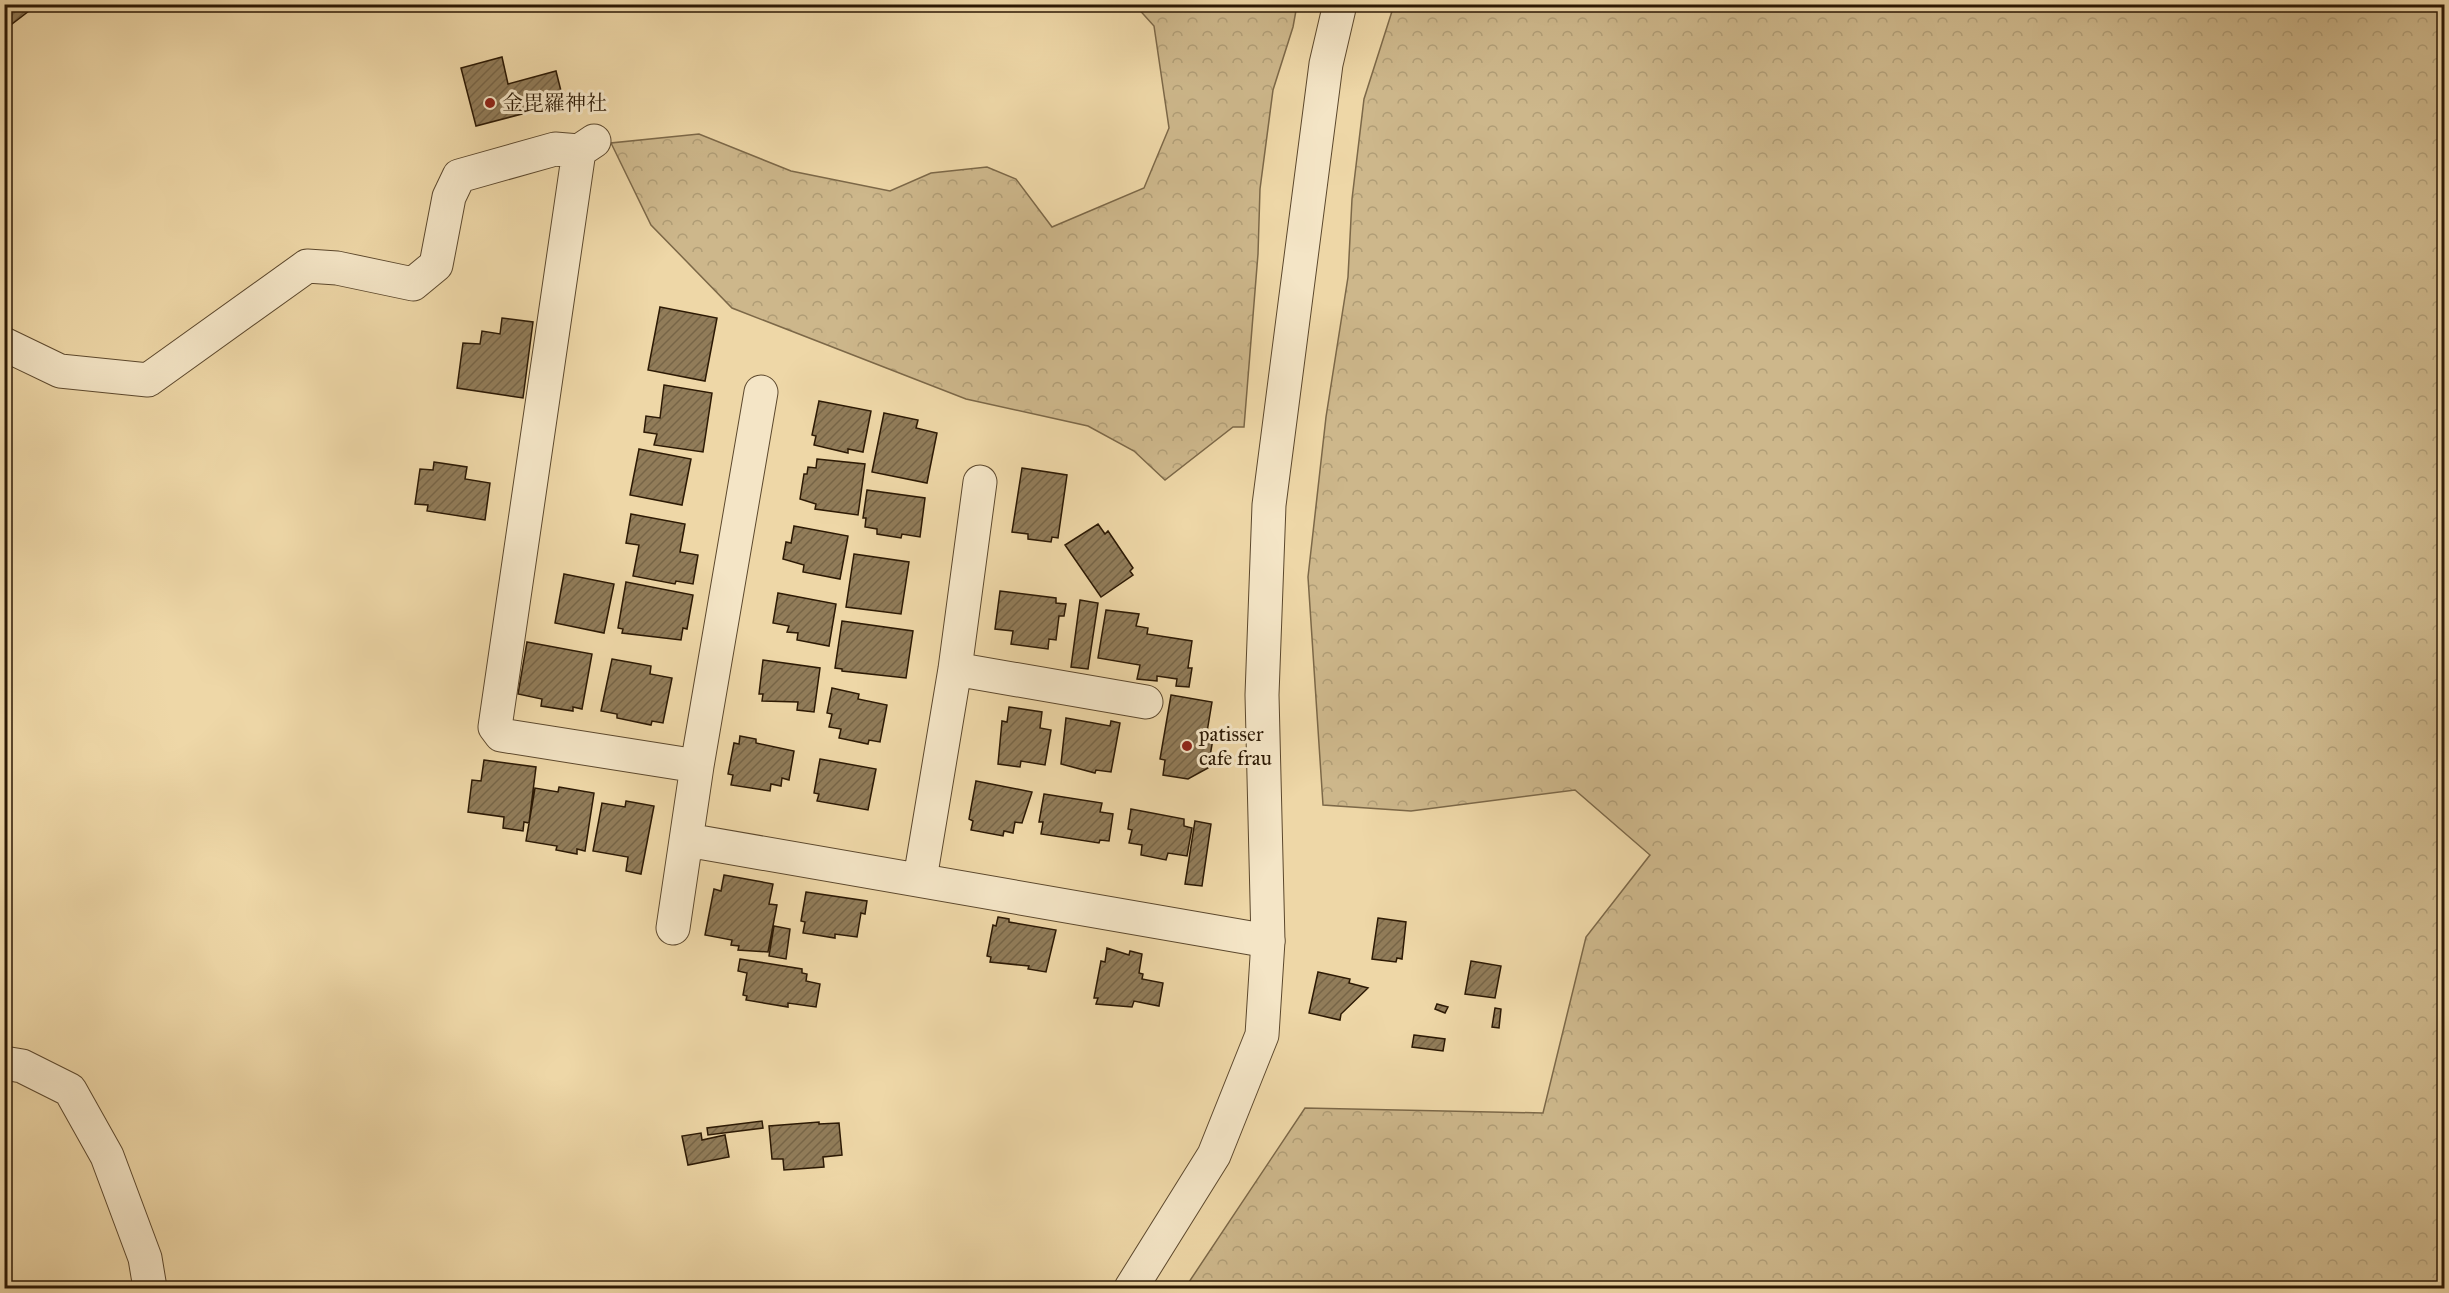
<svg xmlns="http://www.w3.org/2000/svg" width="2449" height="1293" font-family="'IM FELL Great Primer','Noto Serif JP',serif">
	<style>
		.forest { fill: url(#forest-crowns); stroke: #7c6848; stroke-width: 1.5 }
		.building { fill: url(#building-hatch); stroke: #2c1904; stroke-width: 1.5 }
		.lines { fill: none; stroke-linecap: round; stroke-linejoin: round }
		.minor-casing { stroke: #5c482d; stroke-width: 35 }
		.tertiary-casing { stroke: #5c482d; stroke-width: 35 }
		.minor { stroke: #f4e5c6; stroke-width: 33 }
		.tertiary { stroke: #f4e5c6; stroke-width: 33 }
		.poi-dot { fill: #8f2418; stroke: #f4e5c6; stroke-width: 2 }
		.labels { text-anchor: middle; dominant-baseline: central; stroke-width: 6; stroke-linejoin: round; paint-order: stroke }
		.poi-label { font-size: 21px; fill: #2c1904; stroke: #f4e5c6; text-anchor: start }
	</style>
	<defs>
		<pattern id="forest-crowns" width="20" height="18" patternUnits="userSpaceOnUse" patternTransform="scale(1.5)"><rect width="20" height="18" fill="#cdb78b"/><path d="M2 6a3 3 0 1 1 6 0M12 15a3 3 0 1 1 6 0" fill="none" stroke="#b09d76"/></pattern>
		<pattern id="building-hatch" width="6" height="6" patternUnits="userSpaceOnUse" patternTransform="scale(1.5)"><rect width="6" height="6" fill="#917c59"/><path d="M-1 1l2-2M0 6l6-6M5 7l2-2" fill="none" stroke="#776547"/></pattern>
	</defs>
	<rect width="100%" height="100%" fill="#eed7a7"/>
	<filter id="stains"><feTurbulence type="fractalNoise" baseFrequency=".00333" numOctaves="4"/><feColorMatrix values="0 0 0 0 .2 0 0 0 0 .09 0 0 0 0 .02 0 0 0 .5 -.17"/></filter>
	<radialGradient id="worn" r=".72"><stop offset=".6" stop-color="#630" stop-opacity="0"/><stop offset="1" stop-color="#630" stop-opacity=".3"/></radialGradient>
	<path class="forest" d="M 1135,5 L 1297,5 L 1293,27 L 1273,90 L 1260,189 L 1258,254 L 1244,427 L 1233,427 L 1165,480 L 1134,451 L 1088,426 L 966,399 L 732,308 L 651,225 L 611,143 L 699,134 L 791,171 L 890,191 L 931,173 L 987,167 L 1016,179 L 1052,227 L 1144,188 L 1169,128 L 1154,26 Z
		M 1394,5 L 2444,5 L 2444,1288 L 1185,1288 L 1305,1108 L 1543,1113 L 1586,937 L 1650,855 L 1575,790 L 1411,811 L 1323,805 L 1308,577 L 1326,417 L 1348,277 L 1352,199 L 1364,99 Z"/>
	<path class="building" d="M 4,4 L 38,4 L 12,24 L 4,15 Z
		M 502,57 L 508,84 L 556,71 L 564,103 L 476,126 L 461,68 Z
		M 660,307 L 717,318 L 705,381 L 648,370 Z
		M 502,318 L 533,322 L 523,398 L 457,388 L 463,343 L 480,344 L 482,331 L 500,334 Z
		M 664,385 L 712,393 L 703,452 L 654,445 L 657,434 L 644,432 L 646,416 L 660,418 Z
		M 819,401 L 871,411 L 863,452 L 848,449 L 848,453 L 814,445 L 816,436 L 812,435 Z
		M 884,413 L 918,420 L 916,428 L 937,433 L 927,483 L 872,472 Z
		M 639,449 L 691,459 L 682,505 L 630,495 Z
		M 817,459 L 865,464 L 858,515 L 815,509 L 816,504 L 800,499 L 804,474 L 807,474 L 808,467 L 816,468 Z
		M 434,462 L 467,467 L 465,479 L 490,483 L 485,520 L 427,511 L 428,505 L 415,504 L 420,469 L 433,470 Z
		M 1022,468 L 1067,475 L 1058,538 L 1052,537 L 1051,542 L 1028,539 L 1028,534 L 1012,532 Z
		M 867,490 L 925,498 L 920,537 L 902,534 L 901,538 L 877,534 L 877,529 L 865,527 L 866,518 L 863,518 Z
		M 631,514 L 685,524 L 680,552 L 698,555 L 693,584 L 676,581 L 675,584 L 633,576 L 639,545 L 626,543 Z
		M 1098,524 L 1105,534 L 1108,531 L 1133,568 L 1130,571 L 1133,575 L 1101,597 L 1065,545 Z
		M 794,526 L 848,536 L 840,579 L 803,572 L 804,565 L 783,559 L 786,542 L 791,543 Z
		M 854,554 L 909,562 L 901,614 L 846,607 Z
		M 564,574 L 614,584 L 604,633 L 555,623 Z
		M 626,582 L 693,595 L 687,629 L 683,628 L 681,640 L 622,633 L 623,629 L 618,628 Z
		M 1000,591 L 1056,598 L 1056,603 L 1066,604 L 1064,616 L 1059,616 L 1056,640 L 1049,639 L 1048,649 L 1011,644 L 1013,631 L 995,629 Z
		M 778,593 L 836,604 L 829,646 L 797,640 L 798,633 L 787,632 L 789,626 L 773,623 Z
		M 1080,600 L 1098,603 L 1088,669 L 1071,667 Z
		M 1106,610 L 1139,614 L 1136,626 L 1148,628 L 1147,634 L 1192,641 L 1188,668 L 1192,668 L 1189,687 L 1176,686 L 1177,679 L 1157,676 L 1157,681 L 1137,679 L 1140,665 L 1098,658 Z
		M 842,621 L 913,631 L 906,678 L 842,671 L 842,669 L 835,668 Z
		M 527,642 L 592,654 L 582,709 L 573,707 L 573,711 L 541,706 L 542,699 L 518,694 Z
		M 612,659 L 651,666 L 650,674 L 672,678 L 663,723 L 652,721 L 651,725 L 617,718 L 617,714 L 601,711 Z
		M 763,660 L 820,668 L 814,712 L 797,710 L 798,702 L 762,701 L 763,694 L 759,694 Z
		M 832,688 L 859,694 L 858,699 L 887,705 L 880,742 L 869,740 L 868,744 L 839,738 L 841,729 L 829,727 L 832,714 L 827,713 Z
		M 1171,695 L 1212,702 L 1207,732 L 1214,733 L 1208,768 L 1188,779 L 1163,775 L 1165,760 L 1160,759 Z
		M 1009,707 L 1042,712 L 1040,728 L 1051,730 L 1045,765 L 1021,761 L 1020,767 L 998,764 L 1002,721 L 1007,722 Z
		M 1066,718 L 1110,726 L 1111,721 L 1120,723 L 1111,772 L 1096,770 L 1095,773 L 1061,764 Z
		M 740,736 L 756,739 L 756,743 L 794,751 L 789,780 L 782,778 L 781,786 L 771,784 L 770,791 L 731,785 L 733,775 L 728,774 L 734,743 L 739,744 Z
		M 820,759 L 876,769 L 868,810 L 817,801 L 819,794 L 814,793 Z
		M 484,760 L 536,767 L 529,823 L 524,822 L 523,831 L 503,828 L 504,817 L 468,812 L 472,780 L 481,781 Z
		M 976,781 L 1032,792 L 1022,823 L 1015,822 L 1013,833 L 1004,831 L 1003,836 L 971,830 L 973,821 L 969,819 Z
		M 559,787 L 594,793 L 585,851 L 577,849 L 577,854 L 556,850 L 557,846 L 526,841 L 535,788 L 558,792 Z
		M 1044,794 L 1102,803 L 1100,812 L 1113,814 L 1109,841 L 1100,840 L 1099,843 L 1041,834 L 1043,822 L 1039,822 Z
		M 626,801 L 654,806 L 641,874 L 626,871 L 628,857 L 593,851 L 602,803 L 625,807 Z
		M 1131,809 L 1184,819 L 1184,826 L 1192,828 L 1187,856 L 1168,853 L 1166,860 L 1141,855 L 1142,845 L 1129,843 L 1132,830 L 1128,829 Z
		M 1195,821 L 1211,824 L 1202,886 L 1185,884 Z
		M 724,875 L 773,884 L 769,904 L 777,905 L 768,952 L 738,950 L 739,946 L 731,945 L 732,940 L 705,935 L 714,889 L 721,891 Z
		M 806,892 L 867,901 L 865,914 L 861,913 L 857,937 L 835,934 L 835,938 L 803,933 L 805,922 L 801,921 Z
		M 998,917 L 1009,919 L 1009,922 L 1056,930 L 1046,972 L 1028,969 L 1029,966 L 990,962 L 991,957 L 987,956 L 993,925 L 996,926 Z
		M 1378,918 L 1406,922 L 1402,959 L 1397,958 L 1396,962 L 1372,959 Z
		M 774,926 L 790,929 L 786,959 L 769,956 Z
		M 1107,948 L 1129,955 L 1130,951 L 1142,954 L 1139,973 L 1143,974 L 1142,979 L 1163,983 L 1159,1006 L 1134,1001 L 1132,1007 L 1096,1004 L 1098,998 L 1094,998 L 1101,961 L 1105,962 Z
		M 740,959 L 802,969 L 802,973 L 807,974 L 806,981 L 820,984 L 816,1007 L 788,1003 L 788,1007 L 746,1000 L 747,996 L 743,995 L 747,973 L 738,971 Z
		M 1471,961 L 1501,966 L 1495,998 L 1465,994 Z
		M 1318,972 L 1350,979 L 1349,983 L 1368,988 L 1341,1014 L 1340,1020 L 1309,1013 Z
		M 1437,1004 L 1448,1007 L 1445,1013 L 1435,1009 Z
		M 1495,1008 L 1501,1009 L 1499,1028 L 1492,1027 Z
		M 1414,1035 L 1445,1039 L 1443,1051 L 1412,1047 Z
		M 762,1121 L 763,1128 L 708,1135 L 707,1128 Z
		M 819,1122 L 819,1124 L 839,1123 L 842,1155 L 823,1157 L 824,1167 L 784,1170 L 783,1159 L 772,1159 L 769,1126 Z
		M 701,1133 L 702,1140 L 725,1135 L 729,1157 L 688,1165 L 682,1136 Z"/>
	<g class="lines">
		<g class="minor-casing">
			<path id="minor" d="M 594,141 L 579,151 L 495,727 L 501,735 L 697,766
				M 4,344 L 60,371 L 148,380 L 307,266 L 337,268 L 413,284 L 436,265 L 449,197 L 459,176 L 555,149 L 579,151
				M 955,669 L 1146,702
				M 687,840 L 1268,941
				M 920,879 L 955,669 L 980,482
				M 673,928 L 697,766 L 761,392
				M 4,1063 L 22,1066 L 70,1090 L 107,1156 L 145,1258 L 150,1288"/>
		</g>
		<g class="tertiary-casing">
			<path id="tertiary" d="M 1131,1288 L 1214,1155 L 1262,1035 L 1268,941 L 1262,695 L 1269,505 L 1326,64 L 1340,4"/>
		</g>
		<use href="#minor" class="minor"/>
		<use href="#tertiary" class="tertiary"/>
	</g>
	<g class="poi-dot">
		<circle cx="490" cy="103" r="6"/>
		<circle cx="1187" cy="746" r="6"/>
	</g>
	<g class="labels">
		<g class="poi-label">
			<text x="502" y="103">金毘羅神社</text>
			<text x="1199" y="734">patisser<tspan x="1199" dy="24">cafe frau</tspan></text>
		</g>
	</g>
	<rect width="2449" height="1293" fill="none" stroke="#eed7a7" stroke-width="24"/>
	<rect x="6" y="6" width="2437" height="1281" fill="none" stroke="#2c1904" stroke-width="3"/>
	<rect x="12" y="12" width="2425" height="1269" fill="none" stroke="#2c1904" stroke-width="1.5"/>
	<rect width="100%" height="100%" filter="url(#stains)"/>
	<rect width="100%" height="100%" fill="url(#worn)"/>
</svg>
